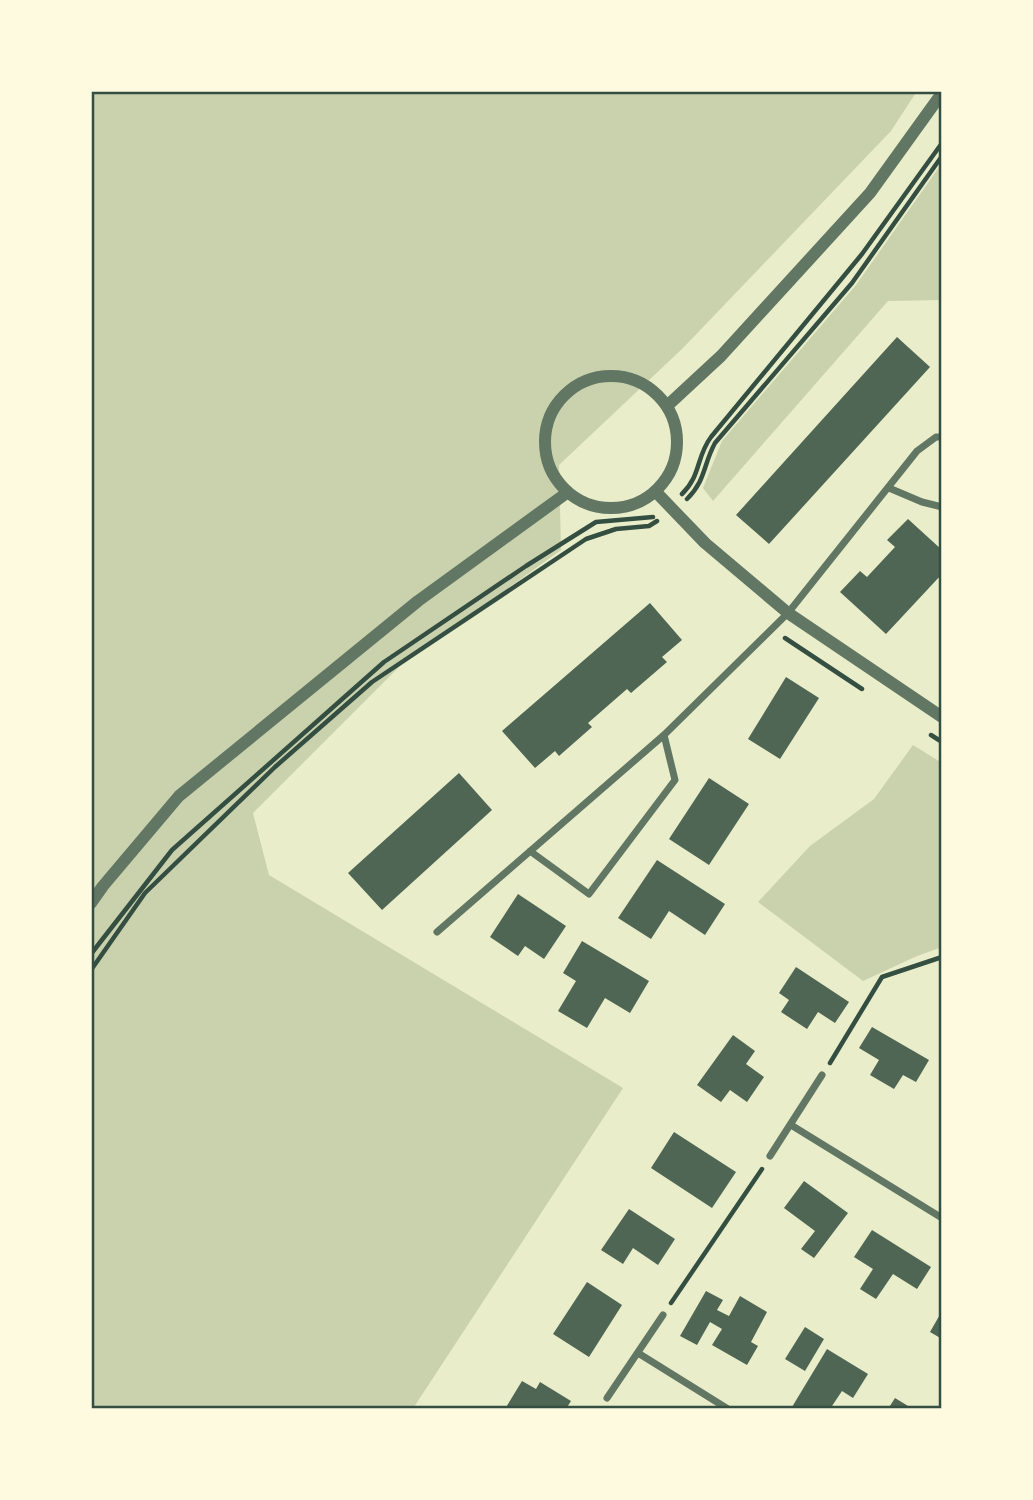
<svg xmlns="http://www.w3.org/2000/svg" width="1033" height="1500" font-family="Overpass,sans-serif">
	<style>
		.green { fill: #cad2ad }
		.building { fill: #4f6655 }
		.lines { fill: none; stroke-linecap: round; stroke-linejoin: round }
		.path { stroke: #344e41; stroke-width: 4.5 }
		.minor { stroke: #617663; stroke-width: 7 }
		.tertiary { stroke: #617663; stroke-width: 12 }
		.neatline { fill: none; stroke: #344e41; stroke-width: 2.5 }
	</style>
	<rect width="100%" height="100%" fill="#e9edc9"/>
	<path class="green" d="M 91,91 L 917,91 L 891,131 L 683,348 L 559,465 L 561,550 L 400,666 L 253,813 L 269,875 L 623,1088 L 414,1407 L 416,1409 L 91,1409 Z
		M 942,163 L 942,300 L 888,301 L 713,501 L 703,488 L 722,441 L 856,285 Z
		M 913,745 L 942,763 L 942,947 L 917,956 L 863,981 L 758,902 L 810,846 L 874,799 Z"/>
	<path class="building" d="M 897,337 L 930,367 L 769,544 L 736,515 Z
		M 908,519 L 942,550 L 942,574 L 886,634 L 840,592 L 860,571 L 867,577 L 895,547 L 887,540 Z
		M 650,603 L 682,640 L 662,657 L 667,662 L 631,693 L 627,689 L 588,723 L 592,727 L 559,756 L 555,751 L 535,768 L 502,731 Z
		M 786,677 L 819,698 L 780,759 L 748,739 Z
		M 459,773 L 492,810 L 382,910 L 348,873 Z
		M 709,778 L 749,804 L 709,865 L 669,839 Z
		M 657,860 L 725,904 L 705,935 L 669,911 L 651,939 L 618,918 Z
		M 518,894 L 566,926 L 544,959 L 525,946 L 518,956 L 490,937 Z
		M 582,941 L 649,981 L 630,1013 L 605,998 L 587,1028 L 558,1011 L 576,981 L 563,973 Z
		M 796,967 L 849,1002 L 835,1023 L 818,1012 L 807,1029 L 781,1012 L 789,1000 L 779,993 Z
		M 872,1027 L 929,1060 L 916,1082 L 903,1075 L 894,1089 L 870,1075 L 879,1060 L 859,1048 Z
		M 733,1035 L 755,1051 L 746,1064 L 764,1077 L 747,1102 L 730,1090 L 721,1102 L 697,1085 Z
		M 674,1132 L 736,1172 L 712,1208 L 651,1168 Z
		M 804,1181 L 848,1213 L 814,1258 L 801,1249 L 815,1231 L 784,1208 Z
		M 629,1209 L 675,1239 L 658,1265 L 633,1248 L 623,1264 L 601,1250 Z
		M 872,1230 L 931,1267 L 917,1289 L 893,1274 L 876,1299 L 860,1289 L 873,1269 L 854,1257 Z
		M 587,1282 L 622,1305 L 589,1357 L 553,1334 Z
		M 706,1291 L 723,1300 L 717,1310 L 729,1316 L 740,1296 L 767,1312 L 751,1342 L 758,1346 L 747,1365 L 712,1345 L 722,1329 L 710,1322 L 697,1345 L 680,1336 Z
		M 942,1311 L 942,1339 L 930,1332 Z
		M 805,1327 L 824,1339 L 805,1371 L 785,1359 Z
		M 827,1349 L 868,1374 L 853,1398 L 842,1391 L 830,1409 L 796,1409 L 792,1407 Z
		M 522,1381 L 536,1389 L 540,1382 L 571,1401 L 566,1409 L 505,1409 Z
		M 895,1398 L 913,1409 L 888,1409 Z"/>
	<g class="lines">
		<path class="path" d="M 682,494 C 701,476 696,457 711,437 L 862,254 L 942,143
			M 687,499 C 706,480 703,465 715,443 L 852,283 L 942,156
			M 785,638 L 862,689
			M 931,735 L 942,742
			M 91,954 L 172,850 L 384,662 L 526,566 L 596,522 L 653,517
			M 91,970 L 145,893 L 275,767 L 372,682 L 586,539 L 616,529 L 649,526 L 657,521
			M 830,1063 L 882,977 L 942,957
			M 671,1303 L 762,1169"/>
		<path class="minor" d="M 889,488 L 922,502 L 942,507
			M 530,851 L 589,894 L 675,780 L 664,735
			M 437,932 L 664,735 L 788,613 L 917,451 L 936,437 L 942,437
			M 791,1125 L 942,1218
			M 770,1156 L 822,1075
			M 638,1353 L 728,1409
			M 607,1398 L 663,1315"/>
		<path class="tertiary" d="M545 442a66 66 0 1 1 132 0a66 66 0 1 1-132 0Z
			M 667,406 L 721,356 L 870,193 L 942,93
			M 655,491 L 705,543 L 788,613 L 942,717
			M 91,903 L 103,886 L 179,796 L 418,601 L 568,492"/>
	</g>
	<rect width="1033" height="1500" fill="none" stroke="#fefae0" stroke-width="186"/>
	<rect x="93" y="93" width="847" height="1314" class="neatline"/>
</svg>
